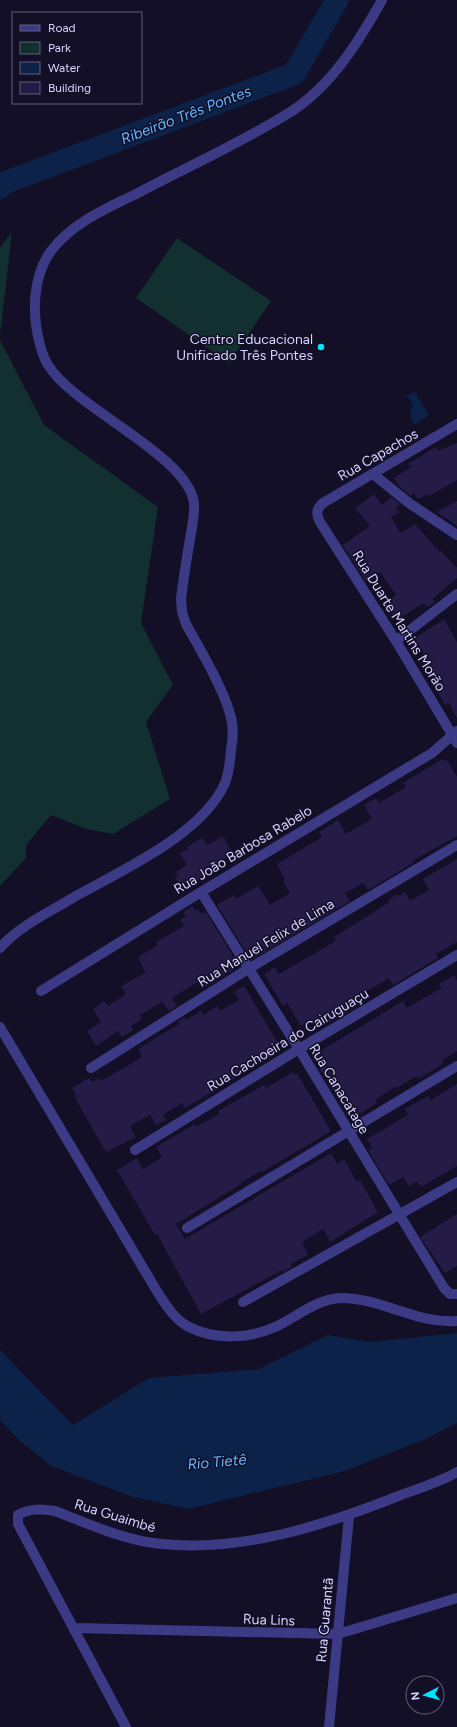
<svg xmlns="http://www.w3.org/2000/svg" width="457" height="1727" font-family="Figtree,sans-serif">
	<style>
		.green { fill: #12302f }
		.water { fill: #0c2248 }
		.lines { fill: none; stroke-linecap: round; stroke-linejoin: round }
		.river { stroke: #0c2248; stroke-width: 23 }
		.building { fill: #241b47 }
		.street { stroke: #3d3a85; stroke-width: 10 }
		.poi-dot { fill: #00e5ff; stroke: #130f26; stroke-width: 1.5 }
		.labels { text-anchor: middle; dominant-baseline: central; stroke-width: 3; stroke-linejoin: round; paint-order: stroke }
		.poi-label { font-size: 14px; fill: #d9d4ff; stroke: #130f26; text-anchor: end }
		.street-label { font-size: 14px; fill: #d9d4ff; stroke: #130f26 }
		.water-label { font-size: 15px; font-style: italic; fill: #62b6ff; stroke: #130f26 }
	</style>
	<rect width="100%" height="100%" fill="#130f26"/>
	<path class="green" d="M 12,232 L 0,335 L 0,248 Z
		M 177,238 L 271,301 L 229,363 L 136,298 Z
		M 0,340 L 44,425 L 158,507 L 141,623 L 173,685 L 146,722 L 170,799 L 113,834 L 86,829 L 51,815 L 26,845 L 26,858 L 0,886 Z"/>
	<path class="water" d="M 415,392 L 429,415 L 414,425 L 410,416 L 413,403 L 406,396 Z
		M 457,1333 L 457,1423 L 428,1438 L 345,1471 L 188,1509 L 133,1497 L 51,1466 L 20,1441 L 0,1420 L 0,1350 L 73,1425 L 149,1378 L 259,1369 L 328,1335 L 370,1342 Z"/>
	<g class="lines">
		<path class="river" d="M 0,187 L 4,183 L 294,74 L 337,0"/>
	</g>
	<path class="building" d="M 457,443 L 457,480 L 429,496 L 428,494 L 418,499 L 414,493 L 411,496 L 400,487 L 394,478 L 411,467 L 408,464 L 436,447 L 438,451 Z
		M 374,494 L 382,505 L 391,497 L 400,504 L 395,509 L 400,512 L 391,517 L 400,533 L 415,524 L 440,552 L 441,551 L 457,568 L 457,578 L 433,599 L 435,602 L 427,607 L 424,603 L 398,619 L 396,616 L 394,617 L 385,602 L 396,595 L 380,572 L 366,582 L 343,545 L 370,526 L 355,508 Z
		M 457,501 L 457,526 L 437,512 Z
		M 444,619 L 457,642 L 457,718 L 449,703 L 445,705 L 430,679 L 436,676 L 415,638 Z
		M 442,759 L 444,761 L 447,760 L 457,777 L 457,836 L 412,861 L 413,863 L 368,890 L 363,883 L 345,893 L 350,901 L 251,960 L 217,905 L 234,895 L 236,899 L 258,886 L 270,905 L 290,893 L 283,881 L 285,880 L 277,864 L 322,837 L 319,832 L 338,820 L 346,834 L 372,819 L 364,805 L 376,798 L 379,803 L 406,787 L 403,783 Z
		M 223,836 L 230,849 L 226,852 L 229,856 L 217,864 L 219,866 L 203,876 L 204,878 L 182,890 L 175,877 L 178,875 L 176,872 L 187,865 L 180,853 L 188,849 L 187,847 L 202,838 L 207,845 Z
		M 457,859 L 457,942 L 436,954 L 438,958 L 393,985 L 389,978 L 366,992 L 370,998 L 325,1025 L 321,1019 L 313,1024 L 311,1021 L 301,1026 L 287,1003 L 283,1006 L 264,974 L 275,967 L 279,974 L 336,941 L 334,937 L 390,902 L 388,900 L 397,894 L 398,896 L 405,892 L 410,901 L 429,890 L 423,879 Z
		M 192,906 L 195,911 L 198,909 L 201,914 L 206,912 L 236,961 L 233,970 L 202,989 L 198,982 L 172,998 L 177,1006 L 169,1011 L 162,1002 L 140,1015 L 142,1019 L 131,1026 L 133,1030 L 122,1037 L 118,1031 L 96,1046 L 87,1031 L 101,1022 L 93,1009 L 104,1001 L 108,1006 L 126,994 L 121,986 L 145,973 L 138,957 L 158,945 L 156,942 L 184,926 L 180,920 L 186,916 L 183,912 Z
		M 454,975 L 457,981 L 457,1051 L 442,1060 L 444,1063 L 418,1079 L 416,1076 L 397,1088 L 396,1086 L 375,1100 L 377,1103 L 353,1118 L 349,1117 L 312,1056 L 403,1001 L 407,1008 L 441,988 L 439,984 Z
		M 244,986 L 282,1050 L 185,1108 L 182,1103 L 163,1115 L 166,1120 L 156,1125 L 150,1115 L 130,1126 L 136,1137 L 106,1152 L 75,1098 L 76,1096 L 72,1088 L 89,1078 L 92,1082 L 100,1078 L 101,1081 L 142,1057 L 138,1049 L 179,1024 L 177,1022 L 184,1017 L 186,1020 L 201,1011 L 203,1015 L 218,1006 L 220,1011 L 239,1000 L 234,992 Z
		M 293,1072 L 294,1075 L 297,1073 L 331,1131 L 262,1172 L 262,1170 L 241,1183 L 241,1184 L 176,1224 L 185,1239 L 331,1153 L 337,1164 L 344,1159 L 357,1182 L 360,1180 L 378,1212 L 330,1242 L 323,1229 L 302,1242 L 308,1255 L 291,1264 L 292,1267 L 283,1272 L 282,1270 L 201,1314 L 157,1234 L 155,1235 L 117,1170 L 137,1158 L 143,1169 L 162,1157 L 156,1147 L 195,1124 L 196,1127 L 219,1114 L 218,1111 L 264,1085 L 266,1088 Z
		M 457,1084 L 457,1166 L 421,1187 L 417,1181 L 409,1186 L 403,1177 L 389,1185 L 368,1150 L 372,1148 L 367,1139 L 408,1115 L 405,1109 L 428,1096 L 431,1100 Z
		M 457,1214 L 457,1266 L 445,1273 L 420,1237 Z"/>
	<g class="lines">
		<path class="street" d="M 457,424 L 323,503 C 316,509 316,514 320,522 L 396,641 L 457,743
			M 373,474 L 409,503 L 457,535
			M 396,641 L 457,594
			M 201,892 L 299,1049 L 444,1288 L 450,1294 L 457,1294
			M 0,948 C 18,927 46,914 69,900 C 117,872 202,836 225,783 C 229,773 230,762 231,750 C 233,739 234,726 230,714 C 223,688 200,649 186,624 L 182,612 L 181,599 C 183,581 186,563 189,545 C 191,531 195,517 194,503 C 188,455 74,408 48,365 C 44,359 42,352 40,345 C 32,315 32,277 51,251 C 72,223 107,208 138,193 C 189,166 243,142 292,111 C 332,85 359,41 382,0
			M 41,991 L 201,892 L 432,753 L 457,731
			M 0,1027 L 158,1293 C 166,1305 175,1320 189,1327 C 214,1340 249,1339 275,1327 C 297,1317 316,1299 341,1298 C 382,1298 416,1324 457,1321
			M 91,1068 L 248,969 L 457,845
			M 135,1150 L 299,1049 L 457,955
			M 187,1228 L 457,1066
			M 243,1302 L 457,1182
			M 75,1628 L 338,1634 L 457,1598
			M 126,1727 L 18,1524 L 18,1515 C 29,1508 42,1509 55,1511 C 89,1524 125,1541 162,1544 C 243,1552 326,1525 401,1495 C 420,1488 440,1482 457,1472
			M 329,1727 L 349,1516"/>
	</g>
	<circle class="poi-dot" cx="321" cy="347" r="4"/>
	<g class="labels">
		<g class="poi-label">
			<text x="313" y="339">Centro Educacional<tspan x="313" dy="16">Unificado Três Pontes</tspan></text>
		</g>
		<g class="street-label">
			<text transform="translate(378 455) rotate(-30)">Rua Capachos</text>
			<text transform="translate(399 621) rotate(58)">Rua Duarte Martins Morão</text>
			<text transform="translate(243 850) rotate(-31)">Rua João Barbosa Rabelo</text>
			<text transform="translate(266 943) rotate(-31)">Rua Manuel Felix de Lima</text>
			<text transform="translate(288 1040) rotate(-31)">Rua Cachoeira do Cairuguaçu</text>
			<text transform="translate(339 1089) rotate(59)">Rua Canacatage</text>
			<text transform="translate(115 1516) rotate(17)">Rua Guaimbé</text>
			<text transform="translate(269 1620) rotate(2)">Rua Lins</text>
			<text transform="translate(325 1620) rotate(-85)">Rua Guarantã</text>
		</g>
		<g class="water-label">
			<text transform="translate(186 115) rotate(-21)">Ribeirão Três Pontes</text>
			<text transform="translate(217 1462) rotate(-5)">Rio Tietê</text>
		</g>
	</g>
	<rect x="12" y="12" width="130" height="92" fill="#130f26" stroke="#625e7d"/>
	<rect x="20" y="25" width="20" height="6" fill="#3d3a85" stroke="#625e7d"/>
	<text x="48" y="32" font-size="12" fill="#d9d4ff">Road</text>
	<rect x="20" y="42" width="20" height="12" fill="#12302f" stroke="#625e7d"/>
	<text x="48" y="52" font-size="12" fill="#d9d4ff">Park</text>
	<rect x="20" y="62" width="20" height="12" fill="#0c2248" stroke="#625e7d"/>
	<text x="48" y="72" font-size="12" fill="#d9d4ff">Water</text>
	<rect x="20" y="82" width="20" height="12" fill="#241b47" stroke="#625e7d"/>
	<text x="48" y="92" font-size="12" fill="#d9d4ff">Building</text>
	<g transform="translate(425 1695) rotate(264)"><circle r="19" fill="#130f26" stroke="#625e7d"/>
	<path d="M0-3L7 15L0 10L-7 15Z" fill="#00e5ff"/>
	<text y="-6" font-size="11" font-weight="bold" text-anchor="middle" fill="#d9d4ff">N</text>
	</g>
</svg>
